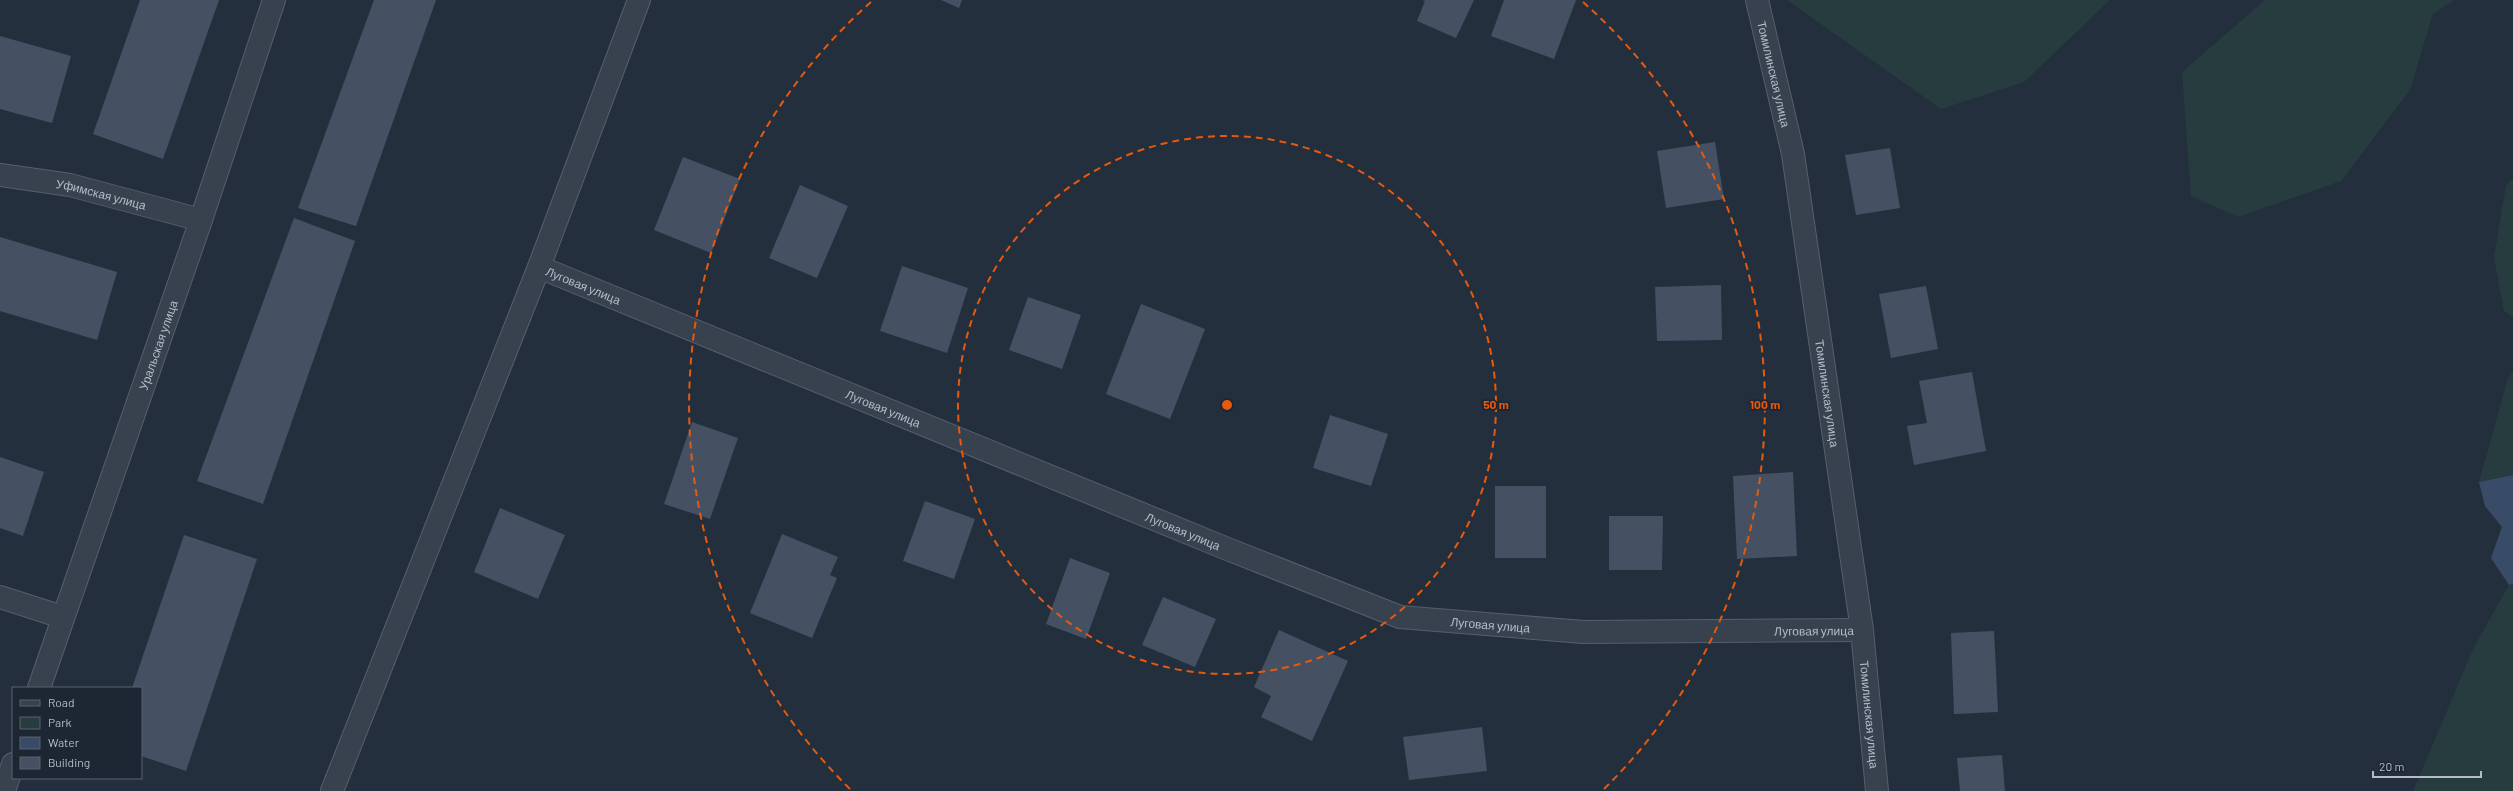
<svg xmlns="http://www.w3.org/2000/svg" width="2513" height="791" font-family="Barlow,sans-serif">
	<style>
		.green { fill: #263c3f }
		.water { fill: #394c67 }
		.building { fill: #455162 }
		.lines { fill: none; stroke-linecap: round; stroke-linejoin: round }
		.minor-casing { stroke: #565f6c; stroke-width: 24 }
		.tertiary-casing { stroke: #565f6c; stroke-width: 24 }
		.minor { stroke: #38414e; stroke-width: 22 }
		.tertiary { stroke: #38414e; stroke-width: 22 }
		.ring { fill: none; stroke: #e8590c; stroke-width: 2; stroke-dasharray: 7 5 }
		.labels { text-anchor: middle; dominant-baseline: central; stroke-width: 3.5; stroke-linejoin: round; paint-order: stroke }
		.street-label { font-size: 12px; fill: #b4bcc9; stroke: #1d2633 }
		.centre { fill: #e8590c; stroke: #1d2633; stroke-width: 2 }
		.ring-label { font-size: 12px; text-anchor: middle; font-weight: bold; fill: #e8590c; stroke: #1d2633; stroke-width: 3.5; stroke-linejoin: round; paint-order: stroke }
	</style>
	<rect width="100%" height="100%" fill="#242f3e"/>
	<path class="green" d="M 1787,0 L 2110,0 L 2024,82 L 1941,109 Z
		M 2265,0 L 2454,0 L 2433,14 L 2410,90 L 2341,181 L 2238,217 L 2191,196 L 2182,72 Z
		M 2513,178 L 2513,317 L 2504,311 L 2494,258 L 2506,186 Z
		M 2513,372 L 2513,475 L 2479,482 L 2508,378 Z
		M 2513,584 L 2513,791 L 2413,791 L 2474,647 L 2509,585 Z"/>
	<path class="water" d="M 2513,475 L 2513,584 L 2509,585 L 2491,558 L 2502,527 L 2485,506 L 2479,482 Z"/>
	<path class="building" d="M 140,0 L 219,0 L 163,159 L 93,134 Z
		M 374,0 L 436,0 L 356,226 L 298,208 Z
		M 941,0 L 962,0 L 959,8 Z
		M 1422,0 L 1474,0 L 1456,38 L 1417,21 L 1425,1 Z
		M 1504,0 L 1576,0 L 1554,59 L 1491,36 Z
		M 0,36 L 71,56 L 52,123 L 0,109 Z
		M 1715,142 L 1724,199 L 1666,208 L 1657,151 Z
		M 1890,148 L 1900,208 L 1856,215 L 1845,155 Z
		M 683,157 L 740,179 L 711,253 L 654,230 Z
		M 800,185 L 848,206 L 817,278 L 769,258 Z
		M 294,218 L 355,241 L 263,504 L 197,481 Z
		M 0,237 L 117,272 L 97,340 L 0,311 Z
		M 902,266 L 968,288 L 947,353 L 880,331 Z
		M 1721,285 L 1722,340 L 1657,341 L 1655,287 Z
		M 1926,286 L 1938,349 L 1891,358 L 1879,294 Z
		M 1028,297 L 1081,315 L 1062,369 L 1009,350 Z
		M 1141,304 L 1205,329 L 1170,419 L 1106,394 Z
		M 1972,372 L 1986,451 L 1914,465 L 1907,426 L 1927,423 L 1919,381 Z
		M 1330,415 L 1388,434 L 1371,486 L 1313,468 Z
		M 692,422 L 738,438 L 710,519 L 664,504 Z
		M 0,457 L 44,472 L 23,536 L 0,528 Z
		M 1793,472 L 1797,556 L 1737,559 L 1733,476 Z
		M 1495,486 L 1546,486 L 1546,558 L 1495,558 Z
		M 925,501 L 975,519 L 954,579 L 903,561 Z
		M 500,508 L 565,535 L 538,599 L 474,572 Z
		M 1609,516 L 1663,516 L 1662,570 L 1609,570 Z
		M 782,534 L 838,557 L 830,575 L 837,578 L 812,638 L 750,613 Z
		M 184,535 L 257,559 L 186,771 L 141,756 L 141,688 L 132,688 Z
		M 1070,558 L 1110,573 L 1086,639 L 1046,624 Z
		M 1163,597 L 1216,619 L 1195,667 L 1142,645 Z
		M 1279,630 L 1348,661 L 1312,741 L 1261,717 L 1271,696 L 1254,687 Z
		M 1994,631 L 1998,712 L 1954,714 L 1951,633 Z
		M 1482,727 L 1487,771 L 1409,780 L 1403,737 Z
		M 2002,755 L 2005,791 L 1960,791 L 1957,758 Z"/>
	<g class="lines">
		<g class="minor-casing">
			<g id="minor">
				<path id="s1" d="M 1757,0 L 1793,154 L 1862,630 L 1877,791"/>
				<path id="s2" d="M 0,175 L 70,185 L 201,220"/>
				<path id="s3" d="M 539,267 L 1225,548 L 1400,617 L 1583,632 L 1862,630"/>
				<path d="M 0,597 L 62,617"/>
				<path id="s4" d="M 39,688 L 201,220 L 274,0"/>
				<path d="M 4,791 L 13,764"/>
			</g>
		</g>
		<g class="tertiary-casing">
			<path id="tertiary" d="M 332,791 L 539,267 L 639,0"/>
		</g>
		<use href="#minor" class="minor"/>
		<use href="#tertiary" class="tertiary"/>
	</g>
	<g class="ring">
		<circle cx="1227" cy="405" r="269"/>
		<path d="M850 789A538 538 0 0 1 871 2M1583 2A538 538 0 0 1 1604 789"/>
	</g>
	<g class="labels">
		<g class="street-label">
			<text stroke="none"><textPath href="#s1" startOffset="76">Томилинская улица</textPath></text>
			<text stroke="none"><textPath href="#s2" startOffset="103">Уфимская улица</textPath></text>
			<text stroke="none"><textPath href="#s3" startOffset="48">Луговая улица</textPath></text>
			<text stroke="none"><textPath href="#s4" startOffset="363">Уральская улица</textPath></text>
			<text stroke="none"><textPath href="#s1" startOffset="400">Томилинская улица</textPath></text>
			<text stroke="none"><textPath href="#s3" startOffset="372">Луговая улица</textPath></text>
			<text stroke="none"><textPath href="#s3" startOffset="696">Луговая улица</textPath></text>
			<text stroke="none"><textPath href="#s3" startOffset="1020">Луговая улица</textPath></text>
			<text stroke="none"><textPath href="#s3" startOffset="1344">Луговая улица</textPath></text>
			<text stroke="none"><textPath href="#s1" startOffset="724">Томилинская улица</textPath></text>
		</g>
	</g>
	<circle cx="1227" cy="405" r="6" class="centre"/>
	<g class="ring-label">
		<text x="1496" y="409">50 m</text>
		<text x="1765" y="409">100 m</text>
	</g>
	<rect x="12" y="687" width="130" height="92" fill="#1d2633" stroke="#59626f"/>
	<rect x="20" y="700" width="20" height="6" fill="#38414e" stroke="#59626f"/>
	<text x="48" y="707" font-size="12" fill="#b4bcc9">Road</text>
	<rect x="20" y="717" width="20" height="12" fill="#263c3f" stroke="#59626f"/>
	<text x="48" y="727" font-size="12" fill="#b4bcc9">Park</text>
	<rect x="20" y="737" width="20" height="12" fill="#394c67" stroke="#59626f"/>
	<text x="48" y="747" font-size="12" fill="#b4bcc9">Water</text>
	<rect x="20" y="757" width="20" height="12" fill="#455162" stroke="#59626f"/>
	<text x="48" y="767" font-size="12" fill="#b4bcc9">Building</text>
	<path d="M2373 771v6h108v-6" fill="none" stroke="#b4bcc9" stroke-width="2"/>
	<text x="2379" y="771" font-size="12" fill="#b4bcc9" stroke="#1d2633" stroke-width="3" paint-order="stroke">20 m</text>
</svg>
